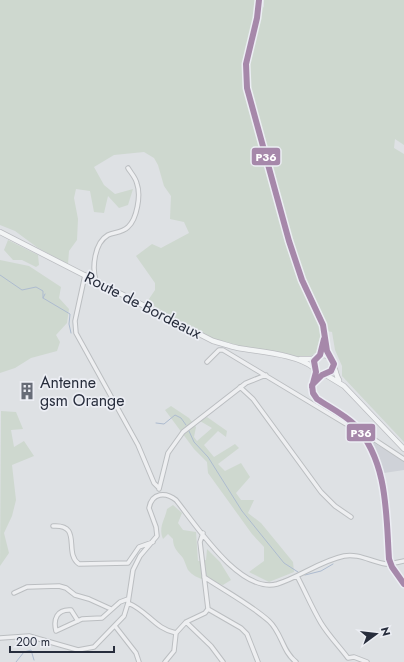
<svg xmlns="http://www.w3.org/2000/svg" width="404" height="662" font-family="Jost,sans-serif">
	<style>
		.built { fill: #cfd2d8 }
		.green { fill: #ced8cf }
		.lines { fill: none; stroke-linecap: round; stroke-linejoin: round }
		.stream { stroke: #adbbcf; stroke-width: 1 }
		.minor-casing { stroke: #bbbec1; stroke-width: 5.5 }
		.major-casing { stroke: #bbbdc1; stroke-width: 6 }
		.minor { stroke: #eeeff1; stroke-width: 3.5 }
		.major { stroke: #f2f4f5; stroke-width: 4.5 }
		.bus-1-casing { stroke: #eceef4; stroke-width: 9 }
		.bus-1 { stroke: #a688aa; stroke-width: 6 }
		.labels { text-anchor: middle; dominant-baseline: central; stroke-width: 3.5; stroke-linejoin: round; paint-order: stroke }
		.street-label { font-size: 16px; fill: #272d3c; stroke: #eceef4 }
		.poi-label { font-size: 16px; fill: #272d3c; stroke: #eceef4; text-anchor: start }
		.line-badge { stroke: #eceef4; stroke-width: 1.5 }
		.badge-label { font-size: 11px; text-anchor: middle; font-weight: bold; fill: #fff }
	</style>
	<rect width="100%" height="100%" fill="#dee1e4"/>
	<path class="built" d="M 371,441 L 404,461 L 404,470 L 384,473 L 369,444 Z"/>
	<path class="green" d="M 0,0 L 259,0 L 264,8 L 264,0 L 404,0 L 404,145 L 395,139 L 394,148 L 404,154 L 404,442 L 342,376 L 342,366 L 335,350 L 332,332 L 320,330 L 320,348 L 317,352 L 311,356 L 298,357 L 234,345 L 212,339 L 147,302 L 155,290 L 155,283 L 136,256 L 152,244 L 161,248 L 189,233 L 184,222 L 170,219 L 171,196 L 164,186 L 158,165 L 154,158 L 144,152 L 114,155 L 94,167 L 104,185 L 115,194 L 133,189 L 128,205 L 119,208 L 108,196 L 104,213 L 94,212 L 90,191 L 76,189 L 74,198 L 78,219 L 77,240 L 69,251 L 68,264 L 38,248 L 15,231 L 0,225 Z
		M 8,240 L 38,255 L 39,265 L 36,267 L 22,260 L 13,260 L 4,250 Z
		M 0,260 L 29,266 L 61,287 L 59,298 L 69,309 L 67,323 L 56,335 L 60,342 L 57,351 L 31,358 L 15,368 L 0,373 Z
		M 171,406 L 189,418 L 196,427 L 194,437 L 197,441 L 212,428 L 200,421 L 207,417 L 227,431 L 226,437 L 218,431 L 204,445 L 214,457 L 235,444 L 239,448 L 218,464 L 225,471 L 241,463 L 250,477 L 236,493 L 241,500 L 254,500 L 248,513 L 261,523 L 293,562 L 294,572 L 269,582 L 249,572 L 264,561 L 264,547 L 252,534 L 208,473 L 207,462 L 194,449 L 165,410 Z
		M 1,411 L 16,412 L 23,429 L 11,430 L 14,447 L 24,441 L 34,456 L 12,465 L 16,500 L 12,516 L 4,533 L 9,553 L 0,566 Z
		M 173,505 L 182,513 L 178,523 L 183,530 L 196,532 L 198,561 L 206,560 L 207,549 L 220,562 L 231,580 L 223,585 C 212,582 196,580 188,570 C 186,566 185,562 183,558 C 178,552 173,548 173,539 L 168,534 L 163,539 C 158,527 165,520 167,509 Z"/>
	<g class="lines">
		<path class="stream" d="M 0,275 L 22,290 L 36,287 L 43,291 L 43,298
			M 45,294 L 43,298 L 70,314 L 69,324 L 71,333
			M 156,423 L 164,424 L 175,415 L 181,418 L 186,425
			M 189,431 L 194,442 L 208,457 L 242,511 L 284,563 L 298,572
			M 305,575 L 321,571 L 333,564
			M 16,662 L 24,652 L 31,650 L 34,660"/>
		<g class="minor-casing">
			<path id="minor" d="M 259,0 L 257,18 L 246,64 L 247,88 L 270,168 L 287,236 L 302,280 L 323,325 L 329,356
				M 85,275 L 75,321 L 76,333 L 138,445 L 154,483 L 159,488
				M 96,281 C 92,268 94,243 108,235 C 114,232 122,233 128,227 C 137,219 141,195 137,184 C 136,178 131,173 128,168
				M 320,355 L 324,339
				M 207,362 L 219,350 L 223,350 L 346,424 L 350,421
				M 240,387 L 253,399 L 321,492 L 335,506 L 351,517
				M 364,439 L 372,438 L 404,459
				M 159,489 L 168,453 L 183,432 L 246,383 L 266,375
				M 53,526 C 83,524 63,553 79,564 L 128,563 L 139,547 L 153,542
				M 297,576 C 305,591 312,608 321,623 C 329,636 339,646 348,658 L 354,657 L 367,662
				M 204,577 C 225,591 250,604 269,621 C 282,633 282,651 296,662
				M 14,593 L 27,587 L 59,586 L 66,588 L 75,595 L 89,599 L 111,609
				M 128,603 C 148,611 155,629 176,633 L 174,651 L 165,662
				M 208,609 L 241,628 L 247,634 L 258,662
				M 78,621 L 71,610 C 57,609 53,619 56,631 L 82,619 L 102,618 L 120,602 L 128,599
				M 186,622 L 211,646 L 223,662
				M 115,626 L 136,653 L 139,662
				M 176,633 L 186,622 L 205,613 L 208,609 L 200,542 L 203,533
				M 0,638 L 29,636 L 78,650 L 94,647 L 124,616 L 128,603 L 133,570 L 140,556 L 157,536 L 156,527 L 149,508 C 152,492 166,492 176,500 C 196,525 240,594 277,584 C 300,577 320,561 344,556 C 358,553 372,562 386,564 C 392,564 398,562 404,561"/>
		</g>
		<g class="major-casing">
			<path id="major" d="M 0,232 L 213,341 C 221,343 229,346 238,348 C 259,352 297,354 314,368
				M 300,359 L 312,359 L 316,357
				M 333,367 L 326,375 L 319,374 L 314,368 L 314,361 L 322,355 C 336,355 333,371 339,380
				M 316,372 L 312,388 L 315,398 L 354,424 L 367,443 L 380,470 L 384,488 L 389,559 L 392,567 L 404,584
				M 326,375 L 344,386 L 404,449"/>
		</g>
		<use href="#minor" class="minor"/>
		<use href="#major" class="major"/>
		<g class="bus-1-casing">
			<path id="bus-1" d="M 259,0 L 257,18 L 246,64 L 247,88 L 289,241 L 302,280 L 323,325 L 327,351 L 334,364 L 331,371 L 322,375 L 312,385 L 313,393 L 317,399 C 329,407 345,415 355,425 C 388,462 386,513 389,559 L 392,567 L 404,584
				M 312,387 L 316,372 L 314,361 L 320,355 L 324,339"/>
		</g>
		<use href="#bus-1" class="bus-1"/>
	</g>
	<defs>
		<g id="building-bare" transform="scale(1.38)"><path d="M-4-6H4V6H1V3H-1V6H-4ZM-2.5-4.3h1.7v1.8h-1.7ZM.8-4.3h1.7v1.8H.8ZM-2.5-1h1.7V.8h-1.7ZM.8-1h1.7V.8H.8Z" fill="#676c77" stroke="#eceef4" stroke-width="2.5" paint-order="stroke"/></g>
	</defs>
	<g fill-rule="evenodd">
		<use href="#building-bare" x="27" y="391"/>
	</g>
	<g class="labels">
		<g class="street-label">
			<text transform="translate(143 305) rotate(27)">Route de Bordeaux</text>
		</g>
		<g class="poi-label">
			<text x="40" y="382">Antenne<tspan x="40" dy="18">gsm Orange</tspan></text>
		</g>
	</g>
	<g class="line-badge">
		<rect x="251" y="147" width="30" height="19" rx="4" fill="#a688aa"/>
		<rect x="346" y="423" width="30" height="19" rx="4" fill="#a688aa"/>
	</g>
	<g class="badge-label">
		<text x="266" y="161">P36</text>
		<text x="361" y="437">P36</text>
	</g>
	<g transform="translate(376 634) rotate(75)" stroke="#eceef4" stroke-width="3" paint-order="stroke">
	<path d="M0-3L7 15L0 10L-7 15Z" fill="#272d3c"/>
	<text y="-6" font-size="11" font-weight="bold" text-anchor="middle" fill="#272d3c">N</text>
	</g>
	<path d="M10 646v6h104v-6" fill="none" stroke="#272d3c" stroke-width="2"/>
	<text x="16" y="646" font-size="12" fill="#272d3c" stroke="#eceef4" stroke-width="3" paint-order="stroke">200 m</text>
</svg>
